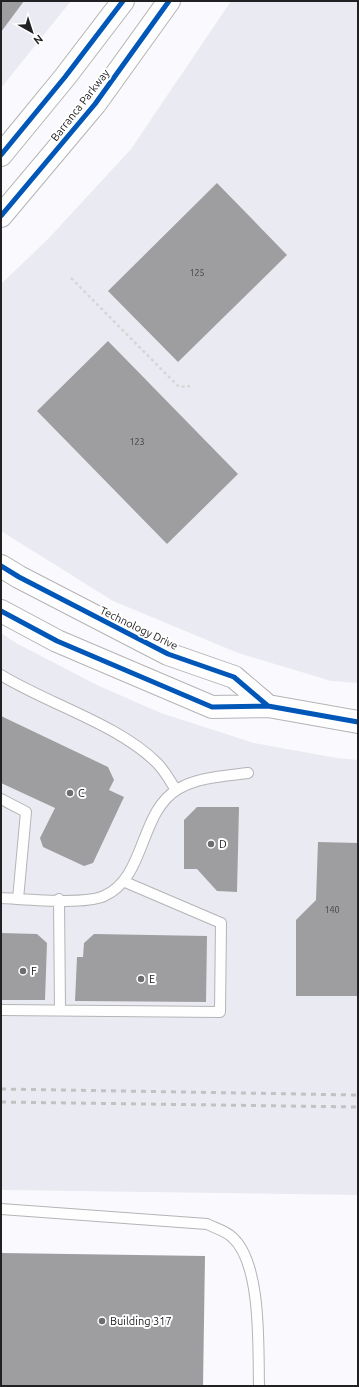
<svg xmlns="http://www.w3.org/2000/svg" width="359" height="1387" font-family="Ubuntu,sans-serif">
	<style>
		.built { fill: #eaeaf2 }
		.building { fill: #9e9ea0 }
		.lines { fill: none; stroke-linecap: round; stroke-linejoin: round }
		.lane-casing { stroke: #b4b4b6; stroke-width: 12 }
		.secondary-casing { stroke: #b4b4b6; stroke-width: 24 }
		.path { stroke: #d6d6d7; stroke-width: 2.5; stroke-dasharray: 3 3; stroke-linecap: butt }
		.lane { stroke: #fefeff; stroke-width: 10 }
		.secondary { stroke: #fefeff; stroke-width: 22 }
		.rail { stroke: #c2c2c3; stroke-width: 3; stroke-dasharray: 5 5; stroke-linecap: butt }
		.cycleway-casing { stroke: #fff; stroke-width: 8 }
		.cycleway { stroke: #0057b8; stroke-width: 5 }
		.poi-dot { fill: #6d6d70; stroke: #fff; stroke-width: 1.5 }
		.labels { text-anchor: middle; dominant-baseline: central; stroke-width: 4; stroke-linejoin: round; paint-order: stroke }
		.number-label { font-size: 9px; fill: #404042 }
		.street-label { font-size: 11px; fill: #212123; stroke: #fff }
		.poi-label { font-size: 11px; fill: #212123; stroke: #fff; text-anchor: start }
	</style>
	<rect width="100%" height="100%" fill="#fafafe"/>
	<path class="built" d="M 1,1 L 71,1 L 1,88 Z
		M 231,1 L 358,1 L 358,683 L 331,681 L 238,653 L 113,601 L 1,531 L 1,284 L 48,239 L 131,149 Z
		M 1,633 L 16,643 L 97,685 L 161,713 L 254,743 L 337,758 L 358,760 L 358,1195 L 1,1190 Z"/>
	<path class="building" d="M 1,1 L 24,1 L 1,32 Z
		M 217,183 L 287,255 L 178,362 L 108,291 Z
		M 108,341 L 238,474 L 167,544 L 37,411 Z
		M 1,716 L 108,767 L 114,780 L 109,790 L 124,797 L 93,863 L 84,866 L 43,847 L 40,838 L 55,808 L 1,783 Z
		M 197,807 L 239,807 L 237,892 L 217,891 L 197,869 L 184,869 L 184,820 Z
		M 318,842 L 358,843 L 358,996 L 296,996 L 296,920 L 316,900 Z
		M 1,933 L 37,934 L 47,943 L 45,1000 L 1,1000 Z
		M 94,934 L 207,936 L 206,1002 L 75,1001 L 77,957 L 83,957 L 84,943 Z
		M 1,1253 L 205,1256 L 203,1386 L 1,1386 Z"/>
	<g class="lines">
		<g class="lane-casing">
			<path id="lane" d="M 1,675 C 48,704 118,724 157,763 C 165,771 170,781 176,790
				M 1,799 L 26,812 L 18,899
				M 1,898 C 25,899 84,905 104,896 C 146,878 139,812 178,789 C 198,777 225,776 248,773
				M 59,899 L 60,1010
				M 1,1010 L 220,1012 L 221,923 L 125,882
				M 1,1209 L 207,1224 C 215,1228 226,1231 232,1237 C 262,1263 258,1348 259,1386"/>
		</g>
		<g class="secondary-casing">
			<path id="secondary" d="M 1,155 L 65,77 L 123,1
				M 1,216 L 95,104 L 169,1
				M 1,566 L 19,577 L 168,654 L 234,677 L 268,706
				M 1,611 L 57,641 L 212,707 L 268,706 L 358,722"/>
		</g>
		<path class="path" d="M 71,278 L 179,387 L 190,386"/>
		<use href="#lane" class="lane"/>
		<use href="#secondary" class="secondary"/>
		<path class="rail" d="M 1,1089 L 358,1095
			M 1,1102 L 358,1107"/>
		<g class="cycleway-casing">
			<path id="cycleway" d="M 1,155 L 65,77 L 123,1
				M 1,216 L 95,104 L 169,1
				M 1,566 L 19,577 L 168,654 L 234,677 L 268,706
				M 1,611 L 57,641 L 212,707 L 268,706 L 358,722"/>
		</g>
		<use href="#cycleway" class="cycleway"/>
	</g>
	<g class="poi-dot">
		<circle cx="70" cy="793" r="4"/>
		<circle cx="211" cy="844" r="4"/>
		<circle cx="23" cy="971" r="4"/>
		<circle cx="141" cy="979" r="4"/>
		<circle cx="102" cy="1321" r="4"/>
	</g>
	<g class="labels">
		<g class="number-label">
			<text x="197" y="273">125</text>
			<text x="137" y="442">123</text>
			<text x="332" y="910">140</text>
		</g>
		<g class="street-label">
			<text transform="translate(80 105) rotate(-52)">Barranca Parkway</text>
			<text transform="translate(139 628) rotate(26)">Technology Drive</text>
		</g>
		<g class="poi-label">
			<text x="78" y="793">C</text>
			<text x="219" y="844">D</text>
			<text x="31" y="971">F</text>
			<text x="149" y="979">E</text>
			<text x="110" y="1321">Building 317</text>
		</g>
	</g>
	<rect width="359" height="1387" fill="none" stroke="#212123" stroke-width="4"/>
	<g transform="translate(32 32) rotate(141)" stroke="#ffffff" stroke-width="3" paint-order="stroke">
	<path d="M0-3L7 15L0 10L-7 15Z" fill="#212123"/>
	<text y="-6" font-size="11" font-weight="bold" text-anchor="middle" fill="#212123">N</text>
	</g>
</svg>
